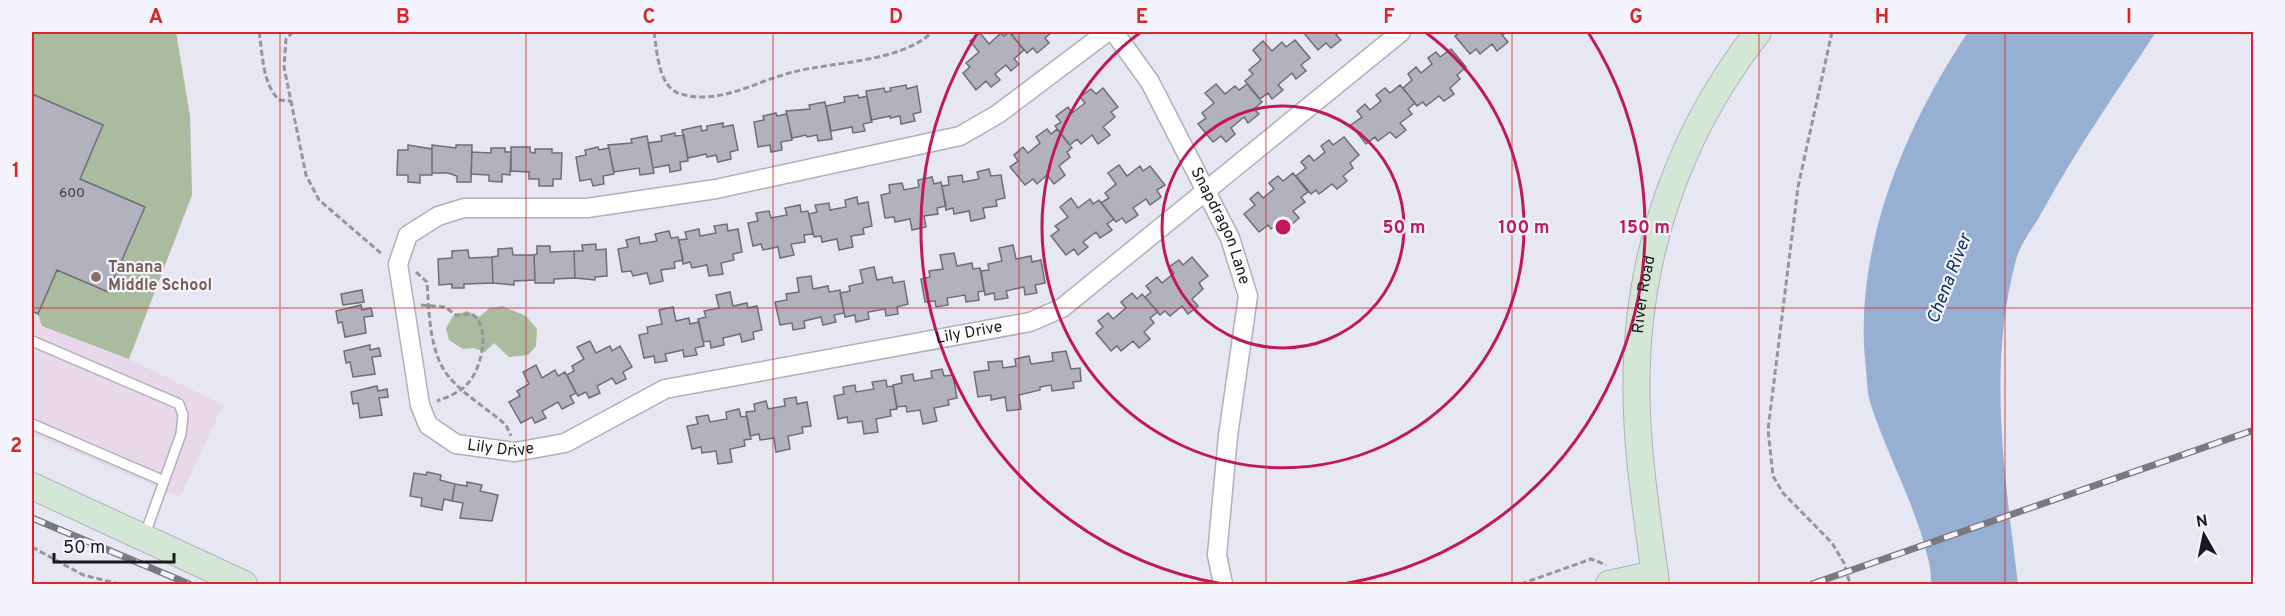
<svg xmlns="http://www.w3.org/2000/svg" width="2285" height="616" font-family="Overpass,sans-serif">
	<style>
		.education { fill: #e9d8e9 }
		.green { fill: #aabba0 }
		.water { fill: #96afd2 }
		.building { fill: #b1b2bd; stroke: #6d6e78; stroke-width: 1.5 }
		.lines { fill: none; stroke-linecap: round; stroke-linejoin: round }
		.lane-casing { stroke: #afb0bb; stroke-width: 12 }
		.street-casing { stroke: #afb0bb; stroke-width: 21 }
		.secondary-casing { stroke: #afb0bb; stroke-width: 28 }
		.path { stroke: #94959d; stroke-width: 3; stroke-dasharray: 6 3; stroke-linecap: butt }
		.lane { stroke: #fff; stroke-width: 9 }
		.street { stroke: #fff; stroke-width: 18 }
		.secondary { stroke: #d4e7d7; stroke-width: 26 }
		.rail-casing { stroke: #797981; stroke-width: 7 }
		.rail { stroke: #f3f4fd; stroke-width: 4.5; stroke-dasharray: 14; stroke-linecap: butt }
		.grid { fill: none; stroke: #d62828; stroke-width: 1.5; stroke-opacity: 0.55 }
		.ring { fill: none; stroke: #c2185b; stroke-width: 3 }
		.education-dot { fill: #8d6e63; stroke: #f3f4fd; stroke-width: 2 }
		.labels { text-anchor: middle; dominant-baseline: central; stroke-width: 4.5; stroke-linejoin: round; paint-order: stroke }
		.number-label { font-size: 14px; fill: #3f3f45 }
		.street-label { font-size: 16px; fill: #19191d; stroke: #f3f4fd }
		.education-label { font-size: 16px; font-weight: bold; fill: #785e54; stroke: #f3f4fd; text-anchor: start }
		.water-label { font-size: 18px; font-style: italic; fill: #133360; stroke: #f3f4fd }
		.centre { fill: #c2185b; stroke: #f3f4fd; stroke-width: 3 }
		.ring-label { font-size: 18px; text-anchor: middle; font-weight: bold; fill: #c2185b; stroke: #f3f4fd; stroke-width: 4.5; stroke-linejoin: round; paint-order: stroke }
		.neatline { fill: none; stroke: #d62828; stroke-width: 2 }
		.grid-label { font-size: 20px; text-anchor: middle; font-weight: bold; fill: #d62828 }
	</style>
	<rect width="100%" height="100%" fill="#e6e7f2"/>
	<path class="education" d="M 32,32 L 176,32 L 190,116 L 192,195 L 129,359 L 223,405 L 180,497 L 32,434 Z"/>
	<path class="green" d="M 32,32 L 176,32 L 190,116 L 192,195 L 129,359 L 42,326 L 38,314 L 57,270 L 109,292 L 145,207 L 80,179 L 103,124 L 32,94 Z
		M 502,306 L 526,316 L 537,329 L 536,346 L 528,355 L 509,357 L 494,343 L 485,352 L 473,348 L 463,349 L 449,340 L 446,328 L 453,316 L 467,311 L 479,317 L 490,308 Z"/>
	<path class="water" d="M 1968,32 L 2156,32 C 2117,91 2076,150 2042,212 C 2034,227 2020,244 2016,260 C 1987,367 2005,477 2018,584 L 1931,584 C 1932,569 1927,555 1923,540 C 1909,493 1886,451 1871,405 C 1867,393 1867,380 1866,369 C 1852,251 1904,128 1968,32 Z"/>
	<path class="building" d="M 1009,32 L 1024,50 L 1014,59 L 1019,64 L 1011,71 L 1006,65 L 995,74 L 1000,80 L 991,87 L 986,81 L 976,90 L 963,73 L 970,67 L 966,63 L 979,52 L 970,41 L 980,33 L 989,44 L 1001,33 L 1004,36 Z
		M 1015,32 L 1052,32 L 1045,38 L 1049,43 L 1037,53 L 1033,48 L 1027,53 L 1012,35 Z
		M 1303,32 L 1339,32 L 1336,35 L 1341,40 L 1331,48 L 1326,43 L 1318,50 Z
		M 1460,32 L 1507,32 L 1502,35 L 1508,42 L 1497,51 L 1492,44 L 1480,54 L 1476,49 L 1470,54 L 1455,36 Z
		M 1295,40 L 1310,58 L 1301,65 L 1306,71 L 1296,79 L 1292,73 L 1278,85 L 1283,90 L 1272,99 L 1268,93 L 1260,99 L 1245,81 L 1253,74 L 1249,70 L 1261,60 L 1253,50 L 1263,41 L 1272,51 L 1282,42 L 1286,47 Z
		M 1451,49 L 1466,67 L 1457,75 L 1460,79 L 1450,88 L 1454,94 L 1444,101 L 1439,96 L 1426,106 L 1423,102 L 1417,106 L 1403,88 L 1412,80 L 1408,74 L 1416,67 L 1421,73 L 1432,64 L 1428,58 L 1436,52 L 1440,57 Z
		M 1216,84 L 1225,94 L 1235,86 L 1239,90 L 1247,84 L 1262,102 L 1254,109 L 1259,114 L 1248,123 L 1244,117 L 1231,128 L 1235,134 L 1226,142 L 1221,136 L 1213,142 L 1198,124 L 1206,118 L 1202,113 L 1214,103 L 1205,93 Z
		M 906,85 L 907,89 L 917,86 L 921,112 L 913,114 L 915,121 L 901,124 L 900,116 L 890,118 L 890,116 L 871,120 L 866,91 L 884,88 L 885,92 L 891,91 L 890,88 Z
		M 1400,85 L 1415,103 L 1408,109 L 1412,114 L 1400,123 L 1406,130 L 1396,138 L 1390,132 L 1378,141 L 1375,137 L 1366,144 L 1351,125 L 1362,117 L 1357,111 L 1365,104 L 1370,110 L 1381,101 L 1376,95 L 1385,88 L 1390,93 Z
		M 1103,88 L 1118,107 L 1111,112 L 1115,117 L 1103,127 L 1110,135 L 1098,144 L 1092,135 L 1081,144 L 1077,139 L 1070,145 L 1055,126 L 1061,122 L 1056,116 L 1068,107 L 1072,113 L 1085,103 L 1080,97 L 1091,89 L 1096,94 Z
		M 32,94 L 103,125 L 80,179 L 145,207 L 108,292 L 57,270 L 38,314 L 32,311 Z
		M 858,95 L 859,98 L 867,96 L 872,122 L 863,124 L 865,131 L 853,133 L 852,127 L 831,131 L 826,106 L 845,102 L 844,97 Z
		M 825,102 L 832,139 L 818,141 L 817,135 L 807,137 L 806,135 L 792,138 L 786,111 L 810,109 L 809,105 Z
		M 776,113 L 777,116 L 787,114 L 792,140 L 781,142 L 782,150 L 771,152 L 770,145 L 758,147 L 754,122 L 764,120 L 763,116 Z
		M 723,123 L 723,127 L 733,125 L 738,150 L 730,152 L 731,159 L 718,162 L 716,155 L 707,157 L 706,154 L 688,158 L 682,130 L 701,126 L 702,131 L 707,130 L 707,126 Z
		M 1047,129 L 1051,134 L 1057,129 L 1072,148 L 1067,152 L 1070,157 L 1059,166 L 1065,175 L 1054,184 L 1047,175 L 1037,184 L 1033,179 L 1025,185 L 1010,167 L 1018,161 L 1014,155 L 1023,147 L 1028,153 L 1040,143 L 1036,137 Z
		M 675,133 L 675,136 L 684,135 L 688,161 L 680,162 L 681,170 L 670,172 L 669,165 L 653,168 L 648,143 L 662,141 L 661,136 Z
		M 647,136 L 654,173 L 640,175 L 639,168 L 614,172 L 608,145 L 632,143 L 631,139 Z
		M 1344,137 L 1359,155 L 1350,163 L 1353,168 L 1343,176 L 1347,181 L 1337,189 L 1332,184 L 1319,194 L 1316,190 L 1311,194 L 1296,176 L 1306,168 L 1301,162 L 1309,155 L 1314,161 L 1325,152 L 1321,146 L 1329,140 L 1333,145 Z
		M 408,145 L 432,149 L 432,175 L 420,175 L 420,183 L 408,182 L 408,175 L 397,175 L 398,150 L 408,150 Z
		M 432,145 L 456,148 L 456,145 L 472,145 L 471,182 L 457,182 L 457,176 L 448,173 L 432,173 Z
		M 511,147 L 530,147 L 530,152 L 535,153 L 535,149 L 552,149 L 552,153 L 562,153 L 561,179 L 553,179 L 553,186 L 539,186 L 539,179 L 529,179 L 529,172 L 511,171 Z
		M 598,147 L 599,150 L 609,148 L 614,174 L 603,176 L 604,184 L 593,186 L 591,179 L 580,181 L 576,157 L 586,155 L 585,150 Z
		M 491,148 L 505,148 L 505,152 L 511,152 L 510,175 L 502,174 L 502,182 L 489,181 L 489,175 L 471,174 L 472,152 L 491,153 Z
		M 1119,165 L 1127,176 L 1140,166 L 1143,171 L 1150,166 L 1165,185 L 1157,190 L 1161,197 L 1150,205 L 1146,199 L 1133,208 L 1138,215 L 1126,223 L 1122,218 L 1116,222 L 1101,203 L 1109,198 L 1105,193 L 1116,184 L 1108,173 Z
		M 989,169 L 991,176 L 1001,175 L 1005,198 L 996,200 L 997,206 L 983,208 L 985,218 L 971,221 L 969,211 L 954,214 L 953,208 L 946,210 L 942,186 L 949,185 L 948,177 L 962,175 L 963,182 L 979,179 L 977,172 Z
		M 1293,173 L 1308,192 L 1301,197 L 1305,202 L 1293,211 L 1299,218 L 1289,227 L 1283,220 L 1271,229 L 1268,225 L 1259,232 L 1244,214 L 1255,205 L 1250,199 L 1258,192 L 1263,198 L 1274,189 L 1269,183 L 1278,176 L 1283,181 Z
		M 932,177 L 934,184 L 941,182 L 946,206 L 937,208 L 938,214 L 924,216 L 926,227 L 912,230 L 910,219 L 895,222 L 894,217 L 885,218 L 881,195 L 890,193 L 889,185 L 902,183 L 904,190 L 919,187 L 918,180 Z
		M 857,197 L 858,204 L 868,202 L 872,226 L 863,228 L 864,234 L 851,236 L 853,247 L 839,250 L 837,239 L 822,242 L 821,236 L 814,237 L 809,214 L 817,212 L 815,205 L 829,203 L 830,210 L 846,207 L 845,200 Z
		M 1071,198 L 1078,208 L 1090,199 L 1093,204 L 1099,200 L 1114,219 L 1107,224 L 1112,230 L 1100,238 L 1096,232 L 1083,242 L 1088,247 L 1078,255 L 1074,249 L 1066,255 L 1051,236 L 1059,230 L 1055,226 L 1068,217 L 1060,207 Z
		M 800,205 L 801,212 L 808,211 L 813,234 L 804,235 L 805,242 L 791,244 L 794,255 L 780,258 L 778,247 L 763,250 L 761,244 L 753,246 L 748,223 L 758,221 L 756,213 L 769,211 L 771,218 L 787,215 L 785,208 Z
		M 727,224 L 728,231 L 738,229 L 742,252 L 733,254 L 734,260 L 721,263 L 723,274 L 709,276 L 707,265 L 692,268 L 690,262 L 683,264 L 679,240 L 687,239 L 685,232 L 699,229 L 700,236 L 716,233 L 714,226 Z
		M 669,231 L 671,238 L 678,237 L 683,260 L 674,262 L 675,268 L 661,270 L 663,281 L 650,284 L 647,273 L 633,276 L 631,271 L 622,272 L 618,249 L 628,247 L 626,240 L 639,237 L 640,244 L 657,241 L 655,234 Z
		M 596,244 L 596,250 L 606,249 L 607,276 L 595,277 L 595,280 L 575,278 L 574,251 L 583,251 L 582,245 Z
		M 1013,245 L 1016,259 L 1031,256 L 1032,262 L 1041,260 L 1045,283 L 1035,285 L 1037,293 L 1025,295 L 1024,287 L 1006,291 L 1008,298 L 995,300 L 994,293 L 985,295 L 981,271 L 989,270 L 988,264 L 1002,261 L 999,248 Z
		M 537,246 L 550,246 L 550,252 L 574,251 L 575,278 L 554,279 L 554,283 L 535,283 L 534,255 L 537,254 Z
		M 512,248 L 513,255 L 534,255 L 535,280 L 514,281 L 514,285 L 493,283 L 492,257 L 498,256 L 498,249 Z
		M 468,250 L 469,258 L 492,257 L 493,283 L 464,284 L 464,288 L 452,288 L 452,284 L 439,285 L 438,259 L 452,258 L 452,251 Z
		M 954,253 L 957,266 L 972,263 L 973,269 L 980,268 L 984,291 L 978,292 L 979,300 L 966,302 L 965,295 L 947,298 L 948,305 L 936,307 L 935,301 L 925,302 L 921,279 L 930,277 L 929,271 L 943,269 L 940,255 Z
		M 1192,257 L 1208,276 L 1199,283 L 1203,289 L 1192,299 L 1198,306 L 1188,314 L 1182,306 L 1170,316 L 1165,311 L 1160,315 L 1145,297 L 1151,292 L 1146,286 L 1157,277 L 1162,283 L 1174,273 L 1169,267 L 1179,260 L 1183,265 Z
		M 874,267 L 877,280 L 892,277 L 893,283 L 904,281 L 908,304 L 897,307 L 898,314 L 886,316 L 885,309 L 868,312 L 869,319 L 856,322 L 855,315 L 845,317 L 840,293 L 850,291 L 849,286 L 863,283 L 860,270 Z
		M 811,276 L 813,289 L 828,286 L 829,292 L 840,290 L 844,313 L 834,315 L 836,322 L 823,325 L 821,317 L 804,321 L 805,328 L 793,330 L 792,323 L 780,325 L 775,302 L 787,300 L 786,294 L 799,292 L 797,278 Z
		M 362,290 L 364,302 L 343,305 L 341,294 Z
		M 730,292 L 733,306 L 747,303 L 748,308 L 757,306 L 762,330 L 753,332 L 754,339 L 742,342 L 740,334 L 723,338 L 724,345 L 711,348 L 710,341 L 703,342 L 698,319 L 706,317 L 704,311 L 719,308 L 716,295 Z
		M 1132,293 L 1137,299 L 1142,294 L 1158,312 L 1150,318 L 1154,323 L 1144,332 L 1150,339 L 1139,348 L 1133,341 L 1121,351 L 1117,346 L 1111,351 L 1096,333 L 1103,327 L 1098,321 L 1108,313 L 1113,319 L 1126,308 L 1121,302 Z
		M 361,305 L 362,310 L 371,308 L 373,316 L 364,317 L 366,333 L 345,337 L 342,322 L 338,323 L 336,311 Z
		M 673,307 L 676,321 L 689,318 L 690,324 L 699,322 L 704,346 L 695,348 L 697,355 L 684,357 L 683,350 L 665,354 L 667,361 L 655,363 L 654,356 L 644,358 L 639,335 L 648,333 L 647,327 L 662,324 L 659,310 Z
		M 590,341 L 596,353 L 610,346 L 612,351 L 620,346 L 632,367 L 623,372 L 626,379 L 616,384 L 612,378 L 597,386 L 600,393 L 589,398 L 586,392 L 578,396 L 567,375 L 574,371 L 572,366 L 584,359 L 577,347 Z
		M 370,345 L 370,350 L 379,348 L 381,356 L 372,357 L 375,374 L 353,377 L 350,362 L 346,363 L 344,351 Z
		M 1066,351 L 1071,369 L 1080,368 L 1081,381 L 1073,382 L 1074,388 L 1052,391 L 1051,385 L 1040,387 L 1040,390 L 1019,395 L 1021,409 L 1007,411 L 1005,397 L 991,400 L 991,395 L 978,397 L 974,372 L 989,370 L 988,362 L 1002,361 L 1003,368 L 1016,366 L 1015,359 L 1029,356 L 1031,364 L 1053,361 L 1052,353 Z
		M 536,365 L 542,378 L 555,370 L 558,376 L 565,372 L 576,393 L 570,396 L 574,403 L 562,409 L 558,402 L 542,411 L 546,418 L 535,423 L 532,417 L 521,423 L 509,402 L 520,396 L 517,391 L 529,384 L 523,372 Z
		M 942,369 L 944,376 L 953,375 L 957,398 L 948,400 L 949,405 L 934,408 L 937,421 L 923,424 L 920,410 L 907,412 L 906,406 L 897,407 L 893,385 L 902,383 L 901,376 L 913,374 L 914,381 L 932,378 L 931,371 Z
		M 886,380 L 887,387 L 893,386 L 897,409 L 890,410 L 891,416 L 876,419 L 878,432 L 864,434 L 862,421 L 848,423 L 847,417 L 838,419 L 834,396 L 844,394 L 843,387 L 855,385 L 856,392 L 874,389 L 872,382 Z
		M 377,386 L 378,391 L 387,389 L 388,397 L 379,398 L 382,415 L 360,418 L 358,403 L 353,404 L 351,392 Z
		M 796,397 L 797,404 L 807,402 L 811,426 L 802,427 L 803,433 L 788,436 L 790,449 L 776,452 L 774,438 L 760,440 L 759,434 L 750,436 L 746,412 L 755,411 L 754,404 L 766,401 L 768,409 L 785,406 L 784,399 Z
		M 739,409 L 741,417 L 747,416 L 751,439 L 744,440 L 745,446 L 730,449 L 732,462 L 718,464 L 716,451 L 702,453 L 701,447 L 692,449 L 687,426 L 698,424 L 696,417 L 708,415 L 710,422 L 727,419 L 726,412 Z
		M 427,472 L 441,475 L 440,480 L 455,484 L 452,501 L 444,499 L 442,510 L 421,506 L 422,498 L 410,496 L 414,473 L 426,475 Z
		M 467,482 L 482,485 L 480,491 L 498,495 L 492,521 L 460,518 L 463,503 L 452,501 L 455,484 L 467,486 Z"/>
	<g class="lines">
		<g class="lane-casing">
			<path id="lane" d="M 32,341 L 179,404 L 183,415 L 181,434 L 144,537
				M 32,424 L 164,481"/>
		</g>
		<g class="street-casing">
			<g id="street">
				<path id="s1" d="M 1107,32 L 998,114 L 960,136 L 716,189 L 587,208 L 464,208 L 438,216 L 408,235 L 398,264 L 420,405 L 428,425 L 456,444 L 515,452 L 565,443 L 665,389 L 1030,322 L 1062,308 L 1401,32"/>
				<path id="s2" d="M 1114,32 L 1150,82 L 1230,238 L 1248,296 L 1228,436 L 1217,555 L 1223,584"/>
			</g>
		</g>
		<g class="secondary-casing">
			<g id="secondary">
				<path d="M 32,486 L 244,584"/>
				<path d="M 1609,584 L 1655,574"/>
				<path id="s3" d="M 1656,584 C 1649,528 1639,470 1637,413 C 1631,273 1672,142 1758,32"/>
			</g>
		</g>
		<path class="path" d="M 259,32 C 263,55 262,83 279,100 L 291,101
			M 293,32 L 286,39 L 284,67 L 306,175 L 319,200 L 383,255
			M 654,32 C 657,50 658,85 678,93 C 717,107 756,81 793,72 C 832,62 902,62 932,32
			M 1832,32 L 1798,187 L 1768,430 L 1773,476 L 1783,493 L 1832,543 L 1844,563 L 1850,584
			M 416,272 L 427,282 C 429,311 429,353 449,377 C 464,395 488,409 506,425 L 511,436
			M 421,305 L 445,307 L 456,315 L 472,314 C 491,326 482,367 469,382 C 461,392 448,397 437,401
			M 32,547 L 83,575 L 119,584
			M 1521,584 L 1591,559 L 1606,565"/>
		<use href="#lane" class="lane"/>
		<use href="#street" class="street"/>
		<use href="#secondary" class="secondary"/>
		<g class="rail-casing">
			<path id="rail" d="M 32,518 L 189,584
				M 1812,584 L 2254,430"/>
		</g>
		<use href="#rail" class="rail"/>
	</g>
	<path class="grid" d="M 280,32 L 280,584M 526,32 L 526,584M 773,32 L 773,584M 1019,32 L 1019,584M 1266,32 L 1266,584M 1512,32 L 1512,584M 1759,32 L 1759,584M 2005,32 L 2005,584M 32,308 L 2254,308"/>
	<g class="ring">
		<circle cx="1283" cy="227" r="121"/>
		<path d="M1425 32A241 241 0 1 1 1141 32"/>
		<path d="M1223 584A362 362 0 0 1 978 32M1588 32A362 362 0 0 1 1343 584"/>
	</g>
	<circle class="education-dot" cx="96" cy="277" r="6"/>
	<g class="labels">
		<g class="number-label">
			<text x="72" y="193">600</text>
		</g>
		<g class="street-label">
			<text stroke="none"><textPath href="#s2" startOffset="222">Snapdragon Lane</textPath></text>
			<text stroke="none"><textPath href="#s3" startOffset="291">River Road</textPath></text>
			<text stroke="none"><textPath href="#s1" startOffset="1508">Lily Drive</textPath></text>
			<text stroke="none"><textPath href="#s1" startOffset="1020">Lily Drive</textPath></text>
		</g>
		<g class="education-label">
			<text x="108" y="268">Tanana<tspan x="108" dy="18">Middle School</tspan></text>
		</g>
		<g class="water-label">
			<text transform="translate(1950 279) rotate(-69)">Chena River</text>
		</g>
	</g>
	<circle cx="1283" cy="227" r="9" class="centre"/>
	<g class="ring-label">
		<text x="1404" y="233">50 m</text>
		<text x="1524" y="233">100 m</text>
		<text x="1645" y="233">150 m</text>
	</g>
	<rect width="2285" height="616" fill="none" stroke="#f3f4fd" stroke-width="66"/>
	<g transform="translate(2204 535) rotate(351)" stroke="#f3f4fd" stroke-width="4.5" paint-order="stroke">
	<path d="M0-4.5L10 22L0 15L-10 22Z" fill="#19191d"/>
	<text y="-9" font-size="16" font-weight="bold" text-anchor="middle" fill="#19191d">N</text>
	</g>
	<path d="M54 553v9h120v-9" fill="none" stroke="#19191d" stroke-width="3"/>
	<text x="63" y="553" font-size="18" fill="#19191d" stroke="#f3f4fd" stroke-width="4.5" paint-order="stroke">50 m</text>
	<rect x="33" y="33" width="2219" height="550" class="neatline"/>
	<g class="grid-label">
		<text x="156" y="23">A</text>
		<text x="403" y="23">B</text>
		<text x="649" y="23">C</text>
		<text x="896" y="23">D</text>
		<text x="1142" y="23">E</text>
		<text x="1389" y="23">F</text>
		<text x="1636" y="23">G</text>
		<text x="1882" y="23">H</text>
		<text x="2129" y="23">I</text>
		<text x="16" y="177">1</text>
		<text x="16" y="452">2</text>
	</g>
</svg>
